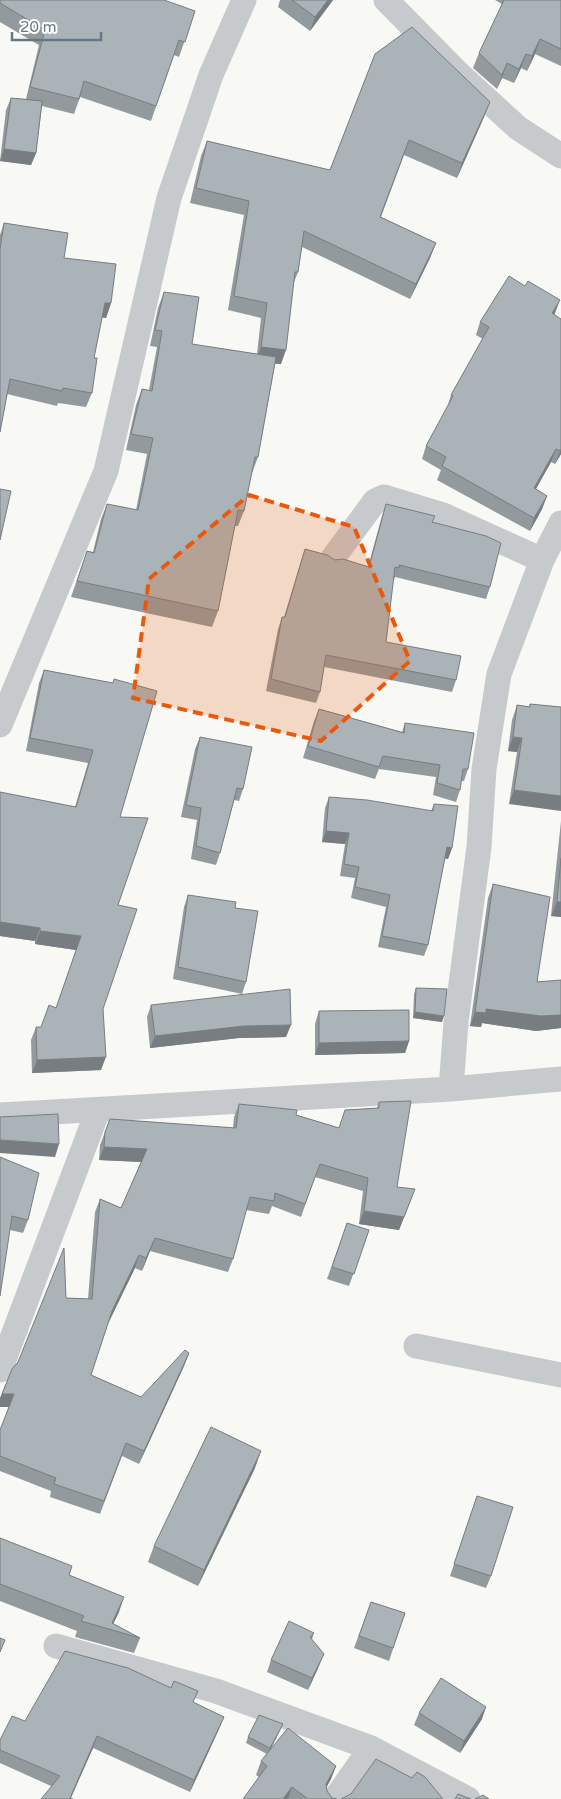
<svg xmlns="http://www.w3.org/2000/svg" width="561" height="1799" font-family="'Varela Round',sans-serif">
	<style>
		.lines { fill: none; stroke-linecap: round; stroke-linejoin: round }
		.street { stroke: #c6cacd; stroke-width: 25 }
		.wall { fill: #929a9e }
		.shaded-wall { fill: #777d81 }
		.building { fill: #aab3b8; stroke: #777d81 }
		.marked { fill: #e8590c; fill-opacity: 0.2; stroke: #e8590c; stroke-width: 4; stroke-dasharray: 10 6; stroke-linejoin: round }
	</style>
	<rect width="100%" height="100%" fill="#f8f8f5"/>
	<g class="lines">
		<path class="street" d="M 386,0 L 459,74 L 518,128 L 561,156
			M 333,558 L 375,501 L 384,497 L 443,515 L 542,560
			M 0,725 L 106,471 L 169,198 L 211,75 L 244,0
			M 451,1089 L 456,1022 L 479,847 L 484,769 L 499,674 L 542,560 L 561,523
			M 0,1115 L 451,1089 L 561,1079
			M 416,1346 L 561,1375
			M 0,1370 L 98,1110
			M 56,1646 L 216,1691 L 371,1748 L 468,1799
			M 335,1799 L 371,1748"/>
	</g>
	<path class="wall" d="M 0,0 L 195,11 L 179,57 L 174,55 L 151,121 L 80,97 L 74,114 L 42,106 L 36,153 L 31,165 L 0,161 L 6,110 L 11,98 L 26,99 L 39,45 L 0,22 Z
		M 280,0 L 333,0 L 310,31 L 278,7 Z
		M 495,0 L 561,0 L 561,66 L 535,54 L 527,71 L 521,68 L 514,83 L 502,78 L 497,89 L 473,68 L 479,53 L 502,4 Z
		M 375,54 L 484,117 L 457,178 L 404,155 L 381,217 L 436,243 L 430,258 L 410,299 L 302,247 L 298,272 L 294,282 L 281,364 L 275,364 L 258,457 L 252,473 L 251,473 L 244,511 L 238,526 L 235,526 L 218,611 L 212,627 L 71,597 L 87,551 L 93,552 L 101,519 L 107,504 L 136,510 L 147,454 L 126,450 L 136,405 L 142,389 L 149,390 L 157,347 L 150,346 L 158,308 L 164,292 L 192,344 L 257,354 L 261,318 L 228,310 L 244,215 L 190,203 L 201,156 L 207,141 L 330,170 Z
		M 4,223 L 64,258 L 111,303 L 106,318 L 102,317 L 94,358 L 92,393 L 86,407 L 58,403 L 57,406 L 7,394 L 0,432 L 0,235 Z
		M 555,313 L 554,315 L 561,454 L 555,464 L 551,462 L 536,489 L 547,496 L 542,509 L 530,531 L 437,480 L 441,470 L 422,459 L 426,446 L 447,408 L 451,395 L 483,339 L 476,335 L 480,322 Z
		M 386,504 L 433,522 L 490,587 L 486,599 L 395,577 L 394,580 L 393,579 L 386,642 L 456,680 L 452,692 L 324,667 L 320,692 L 316,703 L 266,691 L 278,629 L 282,617 L 284,617 L 301,561 L 305,549 L 335,560 L 368,567 L 382,516 Z
		M 44,670 L 112,683 L 120,817 L 118,905 L 103,1009 L 101,1070 L 32,1073 L 31,1040 L 36,1027 L 41,1027 L 56,1008 L 76,950 L 35,944 L 35,941 L 0,936 L 0,792 L 75,807 L 88,763 L 26,751 L 39,683 Z
		M 530,704 L 561,707 L 509,804 L 517,752 L 508,751 L 512,720 L 517,705 L 529,707 Z
		M 319,709 L 402,732 L 405,723 L 468,769 L 464,781 L 461,781 L 460,790 L 456,802 L 433,795 L 436,777 L 379,769 L 375,779 L 303,758 L 314,721 Z
		M 200,737 L 243,789 L 239,801 L 234,800 L 220,853 L 216,865 L 191,859 L 197,820 L 181,817 L 195,749 Z
		M 329,797 L 431,811 L 434,804 L 452,848 L 448,859 L 445,858 L 428,945 L 424,956 L 378,947 L 386,907 L 351,898 L 355,878 L 340,876 L 345,844 L 322,842 L 325,808 Z
		M 561,821 L 561,917 L 551,916 Z
		M 493,884 L 537,982 L 561,980 L 561,1028 L 536,1031 L 482,1023 L 481,1027 L 470,1026 L 488,898 Z
		M 188,895 L 235,908 L 246,982 L 242,994 L 173,979 L 184,907 Z
		M 416,988 L 442,1022 L 413,1018 L 414,994 Z
		M 151,1005 L 286,1037 L 239,1038 L 150,1048 L 147,1017 Z
		M 319,1011 L 409,1041 L 405,1053 L 315,1055 L 315,1024 Z
		M 379,1102 L 397,1187 L 410,1202 L 399,1230 L 359,1224 L 363,1191 L 315,1177 L 301,1217 L 272,1206 L 269,1214 L 246,1210 L 233,1259 L 228,1272 L 150,1251 L 142,1271 L 135,1268 L 109,1321 L 91,1375 L 141,1397 L 189,1353 L 184,1366 L 139,1464 L 122,1456 L 100,1514 L 50,1497 L 51,1491 L 0,1471 L 0,1430 L 9,1407 L 0,1407 L 0,1398 L 12,1369 L 18,1362 L 66,1298 L 88,1299 L 95,1212 L 100,1199 L 121,1208 L 141,1162 L 99,1160 L 100,1145 L 110,1119 L 233,1128 L 234,1117 L 239,1104 L 296,1115 L 339,1128 L 345,1110 L 377,1108 Z
		M 0,1157 L 28,1220 L 23,1233 L 10,1230 Z
		M 347,1223 L 369,1230 L 349,1286 L 327,1279 Z
		M 255,1468 L 198,1586 L 148,1562 L 154,1546 Z
		M 477,1496 L 491,1576 L 486,1588 L 450,1576 Z
		M 0,1538 L 69,1575 L 119,1612 L 113,1624 L 140,1638 L 134,1653 L 75,1637 L 77,1631 L 0,1601 Z
		M 371,1602 L 405,1613 L 389,1661 L 354,1648 Z
		M 314,1633 L 312,1639 L 319,1666 L 308,1690 L 267,1672 L 271,1660 Z
		M 193,1703 L 224,1717 L 219,1729 L 190,1792 L 93,1748 L 71,1798 L 51,1786 L 0,1763 L 0,1740 L 25,1721 Z
		M 419,1713 L 482,1719 L 460,1753 L 414,1725 Z
		M 283,1724 L 280,1730 L 271,1749 L 336,1766 L 331,1779 L 326,1788 L 327,1791 L 332,1798 L 337,1799 L 243,1799 L 259,1777 L 256,1775 L 261,1761 L 267,1754 L 246,1743 L 248,1737 Z"/>
	<path class="shaded-wall" d="M 328,0 L 333,0 L 310,31 L 315,17 Z
		M 540,39 L 535,54 L 527,71 L 532,56 Z
		M 526,54 L 521,68 L 514,83 L 519,69 Z
		M 507,63 L 502,78 L 497,89 L 502,75 Z
		M 490,102 L 484,117 L 457,178 L 462,163 Z
		M 4,149 L 36,153 L 31,165 L 0,161 Z
		M 436,243 L 430,258 L 410,299 L 416,284 Z
		M 560,300 L 555,313 L 547,326 L 552,313 Z
		M 105,303 L 111,303 L 106,318 L 100,317 Z
		M 261,347 L 286,350 L 281,364 L 256,361 Z
		M 556,449 L 551,462 L 529,501 L 534,488 Z
		M 561,449 L 561,454 L 555,464 L 560,451 Z
		M 547,496 L 542,509 L 530,531 L 534,518 Z
		M 513,737 L 522,738 L 517,752 L 508,751 Z
		M 514,790 L 561,796 L 561,811 L 509,804 Z
		M 326,831 L 349,833 L 345,844 L 322,842 Z
		M 447,847 L 452,848 L 448,859 L 443,858 Z
		M 557,902 L 561,902 L 561,917 L 551,916 Z
		M 0,922 L 40,928 L 35,941 L 0,936 Z
		M 40,931 L 81,936 L 76,950 L 35,944 Z
		M 486,1009 L 561,1015 L 561,1028 L 536,1031 L 482,1023 L 481,1027 L 470,1026 L 475,1012 Z
		M 415,1012 L 444,1016 L 442,1022 L 413,1018 Z
		M 291,1025 L 286,1037 L 239,1038 L 150,1048 L 155,1036 L 244,1026 Z
		M 409,1041 L 405,1053 L 315,1055 L 319,1043 Z
		M 106,1057 L 101,1070 L 32,1073 L 37,1060 Z
		M 0,1140 L 59,1144 L 55,1157 L 0,1153 Z
		M 104,1147 L 147,1149 L 142,1162 L 99,1160 Z
		M 415,1189 L 399,1230 L 359,1224 L 364,1211 Z
		M 155,1238 L 150,1251 L 142,1271 L 146,1258 Z
		M 139,1255 L 135,1268 L 108,1324 L 112,1311 Z
		M 189,1353 L 184,1366 L 139,1464 L 144,1451 Z
		M 2,1394 L 14,1394 L 10,1407 L 0,1407 L 0,1398 Z
		M 261,1451 L 255,1468 L 198,1586 L 204,1570 Z
		M 124,1597 L 119,1612 L 110,1630 L 112,1623 Z
		M 324,1654 L 319,1666 L 308,1690 L 312,1678 Z
		M 486,1707 L 482,1719 L 460,1753 L 464,1741 Z
		M 224,1717 L 219,1729 L 190,1792 L 194,1780 Z
		M 283,1724 L 268,1754 L 270,1748 Z
		M 97,1736 L 93,1748 L 70,1799 L 69,1799 Z
		M 336,1766 L 331,1779 L 321,1797 L 326,1784 Z
		M 292,1787 L 288,1799 L 283,1799 Z"/>
	<path class="building" d="M 0,0 L 164,0 L 195,11 L 185,42 L 179,40 L 156,106 L 84,81 L 79,99 L 30,87 L 45,30 L 0,3 Z
		M 292,0 L 328,0 L 315,17 Z
		M 504,0 L 561,0 L 561,49 L 540,39 L 532,56 L 526,54 L 519,69 L 507,63 L 502,75 L 479,53 Z
		M 412,27 L 490,102 L 462,163 L 409,140 L 380,217 L 436,243 L 416,284 L 304,231 L 298,272 L 295,272 L 286,350 L 261,347 L 267,303 L 234,296 L 249,201 L 196,188 L 207,141 L 330,170 L 375,54 Z
		M 11,98 L 42,101 L 36,153 L 4,149 Z
		M 4,223 L 68,233 L 64,258 L 116,264 L 111,303 L 105,303 L 94,358 L 97,358 L 92,393 L 63,388 L 62,391 L 10,379 L 0,432 L 0,249 Z
		M 509,276 L 525,286 L 528,281 L 560,300 L 552,313 L 561,319 L 561,449 L 560,451 L 556,449 L 534,488 L 547,496 L 534,518 L 442,466 L 446,457 L 426,446 L 453,396 L 451,395 L 489,327 L 480,322 Z
		M 164,292 L 199,297 L 192,344 L 276,357 L 258,457 L 255,457 L 244,511 L 238,510 L 218,611 L 77,581 L 87,551 L 94,553 L 107,504 L 138,510 L 153,438 L 131,434 L 142,389 L 152,391 L 162,331 L 155,330 Z
		M 0,489 L 11,491 L 0,540 Z
		M 386,504 L 435,516 L 432,522 L 486,536 L 501,543 L 490,587 L 399,565 L 399,568 L 395,567 L 386,642 L 461,656 L 456,680 L 326,655 L 320,692 L 271,679 L 282,617 L 285,617 L 305,549 L 327,555 L 335,560 L 343,559 L 369,567 Z
		M 44,670 L 113,683 L 114,679 L 157,691 L 120,817 L 148,818 L 118,905 L 137,909 L 103,1009 L 106,1057 L 37,1060 L 36,1027 L 41,1027 L 49,1005 L 56,1008 L 81,936 L 40,931 L 40,928 L 0,922 L 0,792 L 76,807 L 93,750 L 30,738 Z
		M 530,704 L 561,707 L 561,796 L 514,790 L 522,738 L 513,737 L 517,705 L 530,707 Z
		M 319,709 L 404,733 L 405,723 L 474,733 L 468,769 L 463,769 L 460,790 L 437,783 L 440,765 L 383,756 L 379,767 L 308,746 Z
		M 200,737 L 252,747 L 243,789 L 237,788 L 220,853 L 196,846 L 201,808 L 186,805 Z
		M 329,797 L 367,800 L 433,811 L 434,804 L 458,806 L 452,848 L 447,847 L 428,945 L 382,936 L 390,895 L 355,887 L 359,867 L 344,864 L 349,833 L 326,831 Z
		M 561,858 L 561,902 L 557,902 Z
		M 493,884 L 550,897 L 537,982 L 561,980 L 561,1015 L 541,1016 L 486,1009 L 486,1013 L 475,1012 Z
		M 188,895 L 236,902 L 235,908 L 258,911 L 246,982 L 178,967 Z
		M 416,988 L 447,989 L 444,1016 L 415,1012 Z
		M 290,989 L 291,1025 L 244,1026 L 155,1036 L 151,1005 Z
		M 409,1010 L 409,1041 L 319,1043 L 319,1011 Z
		M 411,1101 L 397,1187 L 415,1189 L 404,1217 L 364,1211 L 368,1178 L 320,1164 L 305,1204 L 275,1193 L 274,1201 L 250,1197 L 233,1259 L 155,1238 L 146,1258 L 139,1255 L 112,1311 L 91,1375 L 141,1397 L 185,1350 L 189,1353 L 144,1451 L 126,1443 L 104,1501 L 54,1484 L 56,1478 L 0,1456 L 0,1430 L 14,1394 L 2,1394 L 12,1369 L 18,1362 L 64,1248 L 66,1298 L 92,1299 L 100,1199 L 121,1208 L 147,1149 L 104,1147 L 105,1132 L 110,1119 L 236,1128 L 239,1104 L 297,1110 L 296,1115 L 339,1128 L 345,1110 L 379,1108 L 379,1102 Z
		M 58,1114 L 59,1144 L 0,1140 L 0,1117 Z
		M 0,1157 L 39,1173 L 28,1220 L 12,1216 L 0,1296 Z
		M 347,1223 L 369,1230 L 354,1274 L 332,1267 Z
		M 211,1427 L 261,1451 L 204,1570 L 154,1546 Z
		M 477,1496 L 513,1507 L 491,1576 L 454,1564 Z
		M 0,1538 L 72,1566 L 69,1575 L 124,1597 L 112,1623 L 140,1638 L 81,1621 L 84,1616 L 0,1584 Z
		M 371,1602 L 405,1613 L 393,1648 L 359,1636 Z
		M 289,1621 L 314,1633 L 310,1637 L 324,1654 L 312,1678 L 271,1660 Z
		M 0,1638 L 5,1640 L 0,1652 Z
		M 65,1651 L 128,1668 L 171,1688 L 174,1681 L 198,1691 L 193,1702 L 224,1717 L 194,1780 L 97,1736 L 70,1798 L 73,1799 L 41,1799 L 60,1776 L 0,1750 L 0,1740 L 12,1716 L 25,1721 Z
		M 441,1678 L 486,1707 L 464,1741 L 419,1713 Z
		M 259,1715 L 283,1724 L 270,1748 L 248,1737 Z
		M 288,1728 L 336,1766 L 326,1784 L 327,1791 L 332,1798 L 337,1799 L 308,1799 L 292,1787 L 283,1799 L 243,1799 L 267,1766 L 261,1761 Z
		M 376,1759 L 412,1778 L 417,1772 L 425,1777 L 443,1799 L 341,1799 L 351,1794 Z
		M 458,1794 L 471,1799 L 455,1799 Z
		M 483,1795 L 489,1799 L 475,1799 Z"/>
	<path class="marked" d="M 249,495 L 354,527 L 410,661 L 321,741 L 133,698 L 149,579 Z"/>
	<path d="M12 32v8h89v-8" fill="none" stroke="#667887" stroke-width="2.5"/>
	<text x="20" y="32" font-size="15" fill="#667887" stroke="#ffffff" stroke-width="4" paint-order="stroke">20 m</text>
</svg>
